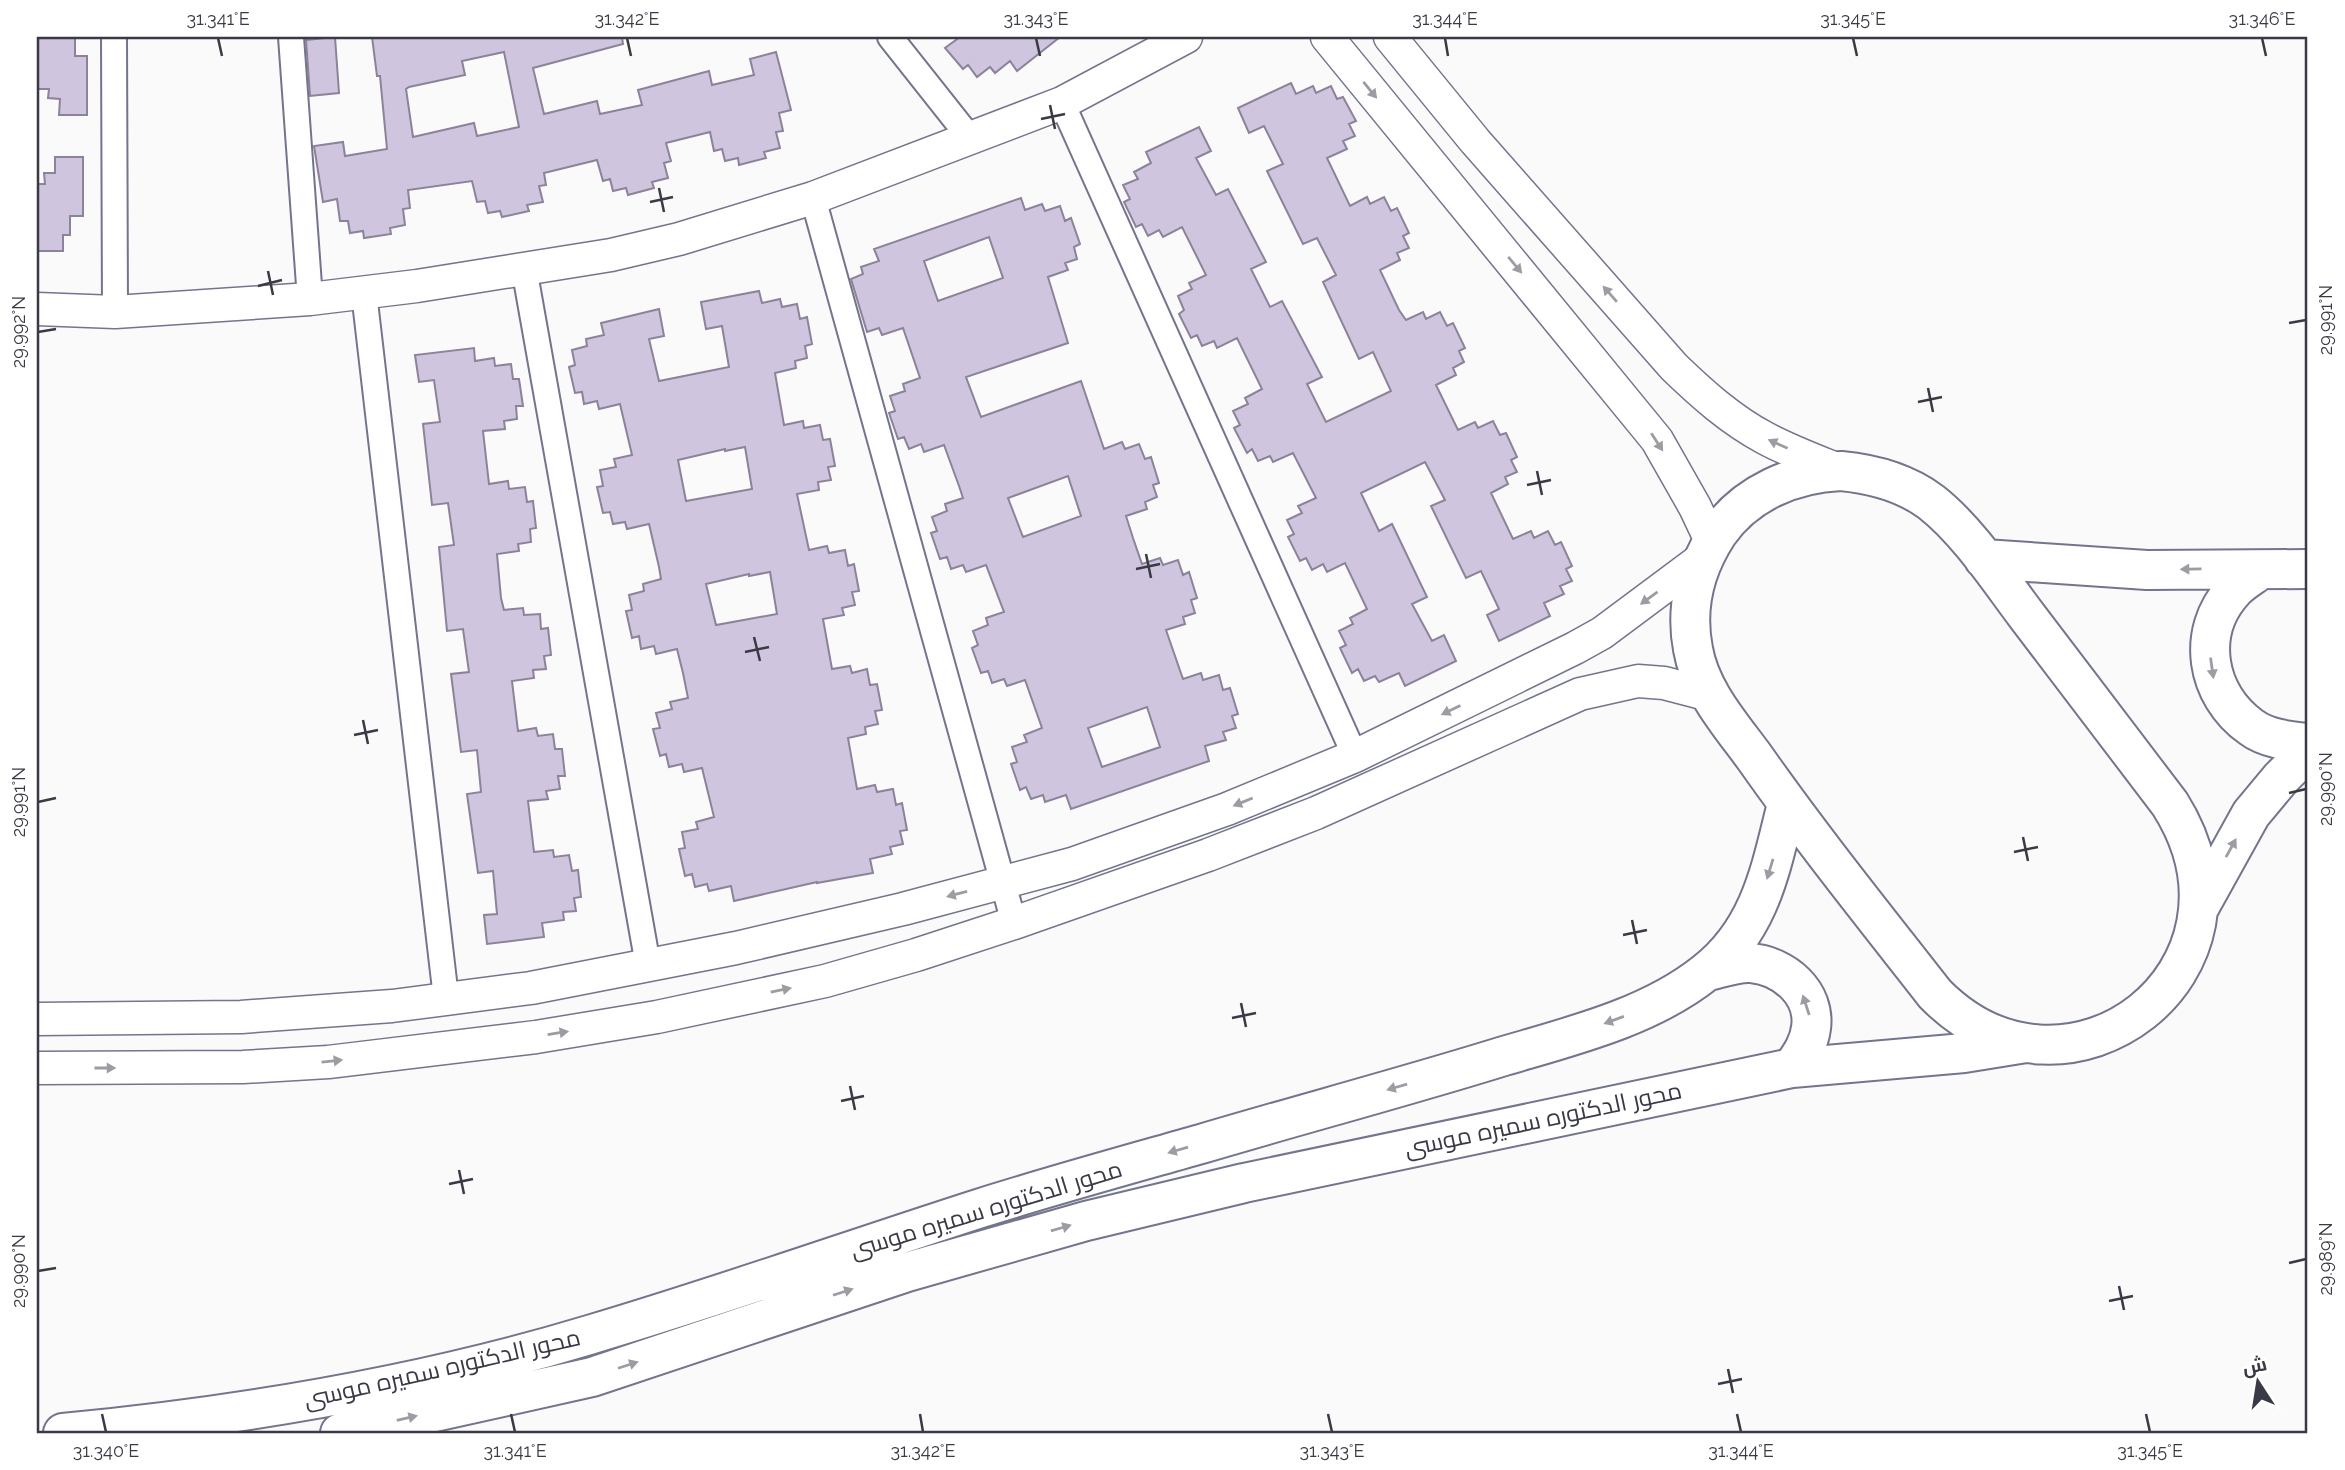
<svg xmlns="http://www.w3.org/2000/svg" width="2345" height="1470" font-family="Raleway,Cairo,sans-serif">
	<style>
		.building { fill: #d0c5de; stroke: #8c8299; stroke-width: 2; fill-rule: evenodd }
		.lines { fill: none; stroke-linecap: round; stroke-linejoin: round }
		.minor-casing { stroke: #72758c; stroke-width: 28 }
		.tertiary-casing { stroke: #72758c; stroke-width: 35 }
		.primary-casing { stroke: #72758c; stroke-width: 42 }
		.minor { stroke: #fff; stroke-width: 24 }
		.tertiary { stroke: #fff; stroke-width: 32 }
		.primary { stroke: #fff; stroke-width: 38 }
		.oneway { fill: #9c9ca2 }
		.ticks { fill: none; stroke: #393a45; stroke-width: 2.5 }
		.labels { text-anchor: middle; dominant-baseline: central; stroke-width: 5; stroke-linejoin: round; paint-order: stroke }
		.street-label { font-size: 24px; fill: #393a45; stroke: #fff }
		.neatline { fill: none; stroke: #393a45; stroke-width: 2.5 }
		.ticks-label { font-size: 18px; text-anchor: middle; fill: #393a45 }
	</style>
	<rect width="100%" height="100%" fill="#fafafa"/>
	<path class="building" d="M 37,37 L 75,37 L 75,56 L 87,56 L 87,115 L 59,115 L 60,99 L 48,98 L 49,89 L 37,89 Z
		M 335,37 L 339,93 L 310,96 L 306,40 Z
		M 372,37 L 622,37 L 623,44 L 533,68 L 544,114 L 597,101 L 600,114 L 642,105 L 638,90 L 709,71 L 712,85 L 754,75 L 750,59 L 776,52 L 791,110 L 779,113 L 783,131 L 776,132 L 780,148 L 764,152 L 766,158 L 739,165 L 738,158 L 725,161 L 722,149 L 714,151 L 710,132 L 666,143 L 671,161 L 664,163 L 668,178 L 652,182 L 654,188 L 628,195 L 626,188 L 613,191 L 610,179 L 603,181 L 597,160 L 544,173 L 546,185 L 539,186 L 543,202 L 527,205 L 529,211 L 502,217 L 500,211 L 488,213 L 485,201 L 477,202 L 472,181 L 408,190 L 410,208 L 403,209 L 405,225 L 390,228 L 391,234 L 364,238 L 363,231 L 350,233 L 348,221 L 340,221 L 337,199 L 323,202 L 314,146 L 343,142 L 345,156 L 387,149 L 380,76 L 377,76 ZM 504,52 L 519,127 L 477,136 L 474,123 L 413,137 L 406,89 L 409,87 L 465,75 L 462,61 Z
		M 960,37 L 1060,37 L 1017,71 L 1010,61 L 995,73 L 990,67 L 977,77 L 968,65 L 963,69 L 945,48 Z
		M 1291,83 L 1296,94 L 1313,86 L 1316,93 L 1331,86 L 1337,99 L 1343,97 L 1356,121 L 1349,124 L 1355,136 L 1343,141 L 1347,149 L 1327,158 L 1350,206 L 1367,197 L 1370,204 L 1384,197 L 1391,211 L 1397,208 L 1409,233 L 1403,236 L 1409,248 L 1397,253 L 1400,260 L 1380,270 L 1399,310 L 1406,320 L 1423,312 L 1426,319 L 1440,312 L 1447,326 L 1453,323 L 1465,348 L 1459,351 L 1464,362 L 1453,368 L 1456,375 L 1436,385 L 1458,430 L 1475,422 L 1478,428 L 1493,421 L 1500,435 L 1506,433 L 1517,457 L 1511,460 L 1517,472 L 1505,477 L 1508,484 L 1491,493 L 1513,539 L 1531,531 L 1534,538 L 1548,531 L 1555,545 L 1561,542 L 1572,566 L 1566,569 L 1572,581 L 1560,586 L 1564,594 L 1544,603 L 1550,616 L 1499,641 L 1487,615 L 1499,609 L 1481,571 L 1466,578 L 1431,506 L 1445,500 L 1425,462 L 1361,493 L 1379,531 L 1392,524 L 1427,597 L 1412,604 L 1432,641 L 1444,635 L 1456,661 L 1405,686 L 1399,673 L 1379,682 L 1375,676 L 1364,681 L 1358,669 L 1352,673 L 1340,648 L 1346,645 L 1339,631 L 1353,624 L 1350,618 L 1367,609 L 1345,563 L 1327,572 L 1323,564 L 1312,570 L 1306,558 L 1300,561 L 1288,537 L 1294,534 L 1287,520 L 1302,513 L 1298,506 L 1316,498 L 1293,453 L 1273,462 L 1270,456 L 1258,461 L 1252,449 L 1247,453 L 1234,428 L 1240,425 L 1233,411 L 1248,404 L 1245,398 L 1262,389 L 1237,338 L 1217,348 L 1214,341 L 1202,346 L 1197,335 L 1191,338 L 1179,314 L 1184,310 L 1178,296 L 1192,289 L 1189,283 L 1206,275 L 1182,227 L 1163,237 L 1159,230 L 1148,236 L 1142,224 L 1136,227 L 1124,202 L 1130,199 L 1123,185 L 1138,179 L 1134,172 L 1151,163 L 1146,152 L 1199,127 L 1211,151 L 1196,158 L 1216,195 L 1228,189 L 1266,262 L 1251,269 L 1270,307 L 1282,301 L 1322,377 L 1307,384 L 1326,422 L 1391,391 L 1373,352 L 1359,359 L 1323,282 L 1336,275 L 1317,238 L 1303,244 L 1267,171 L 1283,164 L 1264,126 L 1249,133 L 1238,108 Z
		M 55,157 L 83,157 L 83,216 L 70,216 L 70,235 L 63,235 L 63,251 L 37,251 L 37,184 L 45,184 L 44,173 L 55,173 Z
		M 1021,198 L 1025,210 L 1042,204 L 1045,211 L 1060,206 L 1065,221 L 1071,218 L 1080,244 L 1074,247 L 1077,259 L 1065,263 L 1068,270 L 1048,277 L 1068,343 L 966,377 L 981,417 L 1081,381 L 1104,449 L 1122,442 L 1125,449 L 1139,444 L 1145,459 L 1151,457 L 1159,483 L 1153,485 L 1157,497 L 1145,502 L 1147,509 L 1126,516 L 1133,538 L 1142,564 L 1160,558 L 1163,565 L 1178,560 L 1183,575 L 1189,572 L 1197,598 L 1191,600 L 1195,613 L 1183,617 L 1185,624 L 1166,630 L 1183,679 L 1201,673 L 1203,680 L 1219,675 L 1223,690 L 1230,688 L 1238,714 L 1232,716 L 1236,728 L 1223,732 L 1226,740 L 1205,746 L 1209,761 L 1071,809 L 1066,795 L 1045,802 L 1043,795 L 1031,799 L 1026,787 L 1020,790 L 1011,764 L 1017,762 L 1012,747 L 1027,742 L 1024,735 L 1042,728 L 1025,680 L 1007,686 L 1004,679 L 992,683 L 988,671 L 981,673 L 972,648 L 978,645 L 973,631 L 988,625 L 986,618 L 1004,612 L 986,565 L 966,572 L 963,565 L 951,569 L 947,557 L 940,559 L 931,533 L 937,531 L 932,517 L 947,511 L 945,504 L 963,498 L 959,486 L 944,445 L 924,452 L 921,444 L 909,449 L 904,437 L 898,439 L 889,413 L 895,411 L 890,396 L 905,391 L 903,384 L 920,378 L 903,328 L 882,335 L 879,328 L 867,332 L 851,279 L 863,274 L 861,267 L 879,261 L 874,249 ZM 989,237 L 1003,278 L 938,301 L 924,261 ZM 1068,476 L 1081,516 L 1023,537 L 1008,498 ZM 1147,707 L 1160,747 L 1102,767 L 1088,728 Z
		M 759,291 L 762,303 L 780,299 L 782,307 L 797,304 L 800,319 L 807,317 L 812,344 L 805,346 L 807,358 L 795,361 L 796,368 L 775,373 L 784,425 L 803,421 L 804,428 L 820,425 L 823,440 L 830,439 L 835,466 L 828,467 L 831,480 L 818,482 L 819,490 L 797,494 L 809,550 L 827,546 L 829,553 L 845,550 L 848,566 L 854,564 L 859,591 L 852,592 L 855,605 L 842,608 L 844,615 L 823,619 L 832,669 L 850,666 L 852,673 L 867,669 L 870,685 L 877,684 L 882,710 L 875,711 L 878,724 L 865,727 L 866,734 L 848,738 L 857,789 L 875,785 L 877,792 L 893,789 L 896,805 L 902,803 L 907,830 L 900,831 L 903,844 L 890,847 L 892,854 L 870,859 L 873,873 L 817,883 L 817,882 L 734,901 L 731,886 L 709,891 L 707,884 L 695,887 L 692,874 L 685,876 L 679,849 L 685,848 L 682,832 L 698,829 L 696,822 L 714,817 L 702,768 L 684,772 L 682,764 L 669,767 L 666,754 L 660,756 L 653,729 L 660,728 L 656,713 L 672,709 L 670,702 L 688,698 L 683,673 L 677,649 L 656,654 L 654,646 L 641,649 L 639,636 L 632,638 L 626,611 L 632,610 L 629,595 L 644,591 L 643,584 L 661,579 L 659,567 L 649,524 L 627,529 L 625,522 L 613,524 L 610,512 L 603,513 L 597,487 L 603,486 L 600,470 L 616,467 L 614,459 L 632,455 L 620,404 L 599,409 L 597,401 L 584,404 L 582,392 L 575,393 L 569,367 L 575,365 L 572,350 L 587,346 L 586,339 L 604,335 L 601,323 L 659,309 L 664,336 L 649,339 L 659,381 L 729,367 L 722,326 L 706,329 L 701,302 ZM 745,447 L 752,489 L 686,501 L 678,460 L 725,449 L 725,451 ZM 770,572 L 777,614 L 716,625 L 706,584 L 749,574 L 749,576 Z
		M 474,348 L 475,361 L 494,358 L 495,366 L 511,364 L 513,379 L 519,379 L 523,406 L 516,406 L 517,419 L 504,421 L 505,429 L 483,431 L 489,484 L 508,481 L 509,489 L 525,487 L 527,502 L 533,501 L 536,528 L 530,529 L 531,542 L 518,544 L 519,551 L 497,554 L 501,598 L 504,610 L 523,608 L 524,615 L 540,614 L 541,629 L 548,628 L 551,655 L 544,656 L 546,669 L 533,670 L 534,678 L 512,681 L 518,731 L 536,728 L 538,736 L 553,734 L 555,749 L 562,749 L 565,776 L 558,776 L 560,789 L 546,791 L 548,799 L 528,801 L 534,852 L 553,850 L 554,857 L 569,855 L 572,871 L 578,870 L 581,897 L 574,898 L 576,911 L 563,912 L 564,920 L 542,923 L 544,937 L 487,944 L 484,915 L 497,914 L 493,871 L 478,873 L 467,794 L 481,792 L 477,750 L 461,752 L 451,674 L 469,672 L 463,629 L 447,631 L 439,547 L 454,545 L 448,503 L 432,505 L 423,424 L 440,422 L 434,380 L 419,382 L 415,355 Z"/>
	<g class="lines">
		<g class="minor-casing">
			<path id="minor" d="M 114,37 L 115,312
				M 291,37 L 310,299
				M 890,37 L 970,138
				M 1062,103 L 1355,756
				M 813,198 L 1014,923
				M 524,268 L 648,965
				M 364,293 L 446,998"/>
		</g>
		<g class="tertiary-casing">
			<path id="tertiary" d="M 1327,37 L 1657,440 L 1695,507 L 1712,543
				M 1390,37 L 1475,141 L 1674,367 C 1702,394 1731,420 1765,438 C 1789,451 1816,461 1841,471
				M 37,309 L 115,312 L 310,299 L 417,286 L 611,255 L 679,239 L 813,198 L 1062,103 L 1186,37
				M 37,1019 L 241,1017 L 392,1006 L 531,988 L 736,948 L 903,909 L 1072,864 L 1227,809 L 1355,756 L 1575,648 L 1602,633 L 1704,557
				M 37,1068 L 243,1067 L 328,1062 L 536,1037 L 657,1017 L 825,981 L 916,955 L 1014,923 L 1208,855 L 1316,813 L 1580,694 L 1638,681 L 1664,683 L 1710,695"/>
		</g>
		<g class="primary-casing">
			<path id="primary" d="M 1841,471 C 1873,474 1904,482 1931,502 C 1968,531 1999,579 2027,616 C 2075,679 2123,742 2170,804 C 2275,970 2068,1129 1935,994 C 1874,916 1812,839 1755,758 C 1731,725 1700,691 1693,649 C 1685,608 1695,568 1718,533 C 1746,493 1793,473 1841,471 Z
				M 1984,559 L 2147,570 L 2308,569
				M 2260,570 C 2252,576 2241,582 2234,590 C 2195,632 2206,695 2251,727 C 2267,739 2289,741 2308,743
				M 2200,906 L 2251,814 L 2281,778 L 2308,751
				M 1708,971 C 1721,968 1738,962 1751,963 C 1784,966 1816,993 1811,1028 C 1809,1044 1801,1055 1792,1068
				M 63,1433 C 239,1416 420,1386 589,1335 C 721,1296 850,1250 981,1208 C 1054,1185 1127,1165 1201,1144 C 1302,1114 1404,1087 1504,1056 C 1572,1036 1650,1017 1706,972 C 1761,929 1771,867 1787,804
				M 340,1433 L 592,1377 L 907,1272 L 1086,1221 L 1244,1183 L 1792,1068 L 1964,1053 L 2026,1043"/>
		</g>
		<use href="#minor" class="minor"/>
		<use href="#tertiary" class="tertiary"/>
		<use href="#primary" class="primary"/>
	</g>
	<defs><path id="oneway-solid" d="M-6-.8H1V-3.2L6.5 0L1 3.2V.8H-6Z" transform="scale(1.75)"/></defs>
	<g class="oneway">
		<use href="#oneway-solid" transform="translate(1370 90) rotate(51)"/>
		<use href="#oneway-solid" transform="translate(1515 265) rotate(50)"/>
		<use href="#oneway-solid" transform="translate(1610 294) rotate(-131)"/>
		<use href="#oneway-solid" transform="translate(1657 442) rotate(57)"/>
		<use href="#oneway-solid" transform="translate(1778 444) rotate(-156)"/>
		<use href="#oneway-solid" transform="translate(2191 569) rotate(179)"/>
		<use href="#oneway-solid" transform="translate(1649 598) rotate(144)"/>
		<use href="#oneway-solid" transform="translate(2212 668) rotate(82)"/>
		<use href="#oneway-solid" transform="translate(1451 710) rotate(154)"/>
		<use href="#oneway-solid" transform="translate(1243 802) rotate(158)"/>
		<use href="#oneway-solid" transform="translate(2231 848) rotate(-61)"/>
		<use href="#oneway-solid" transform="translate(1770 869) rotate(107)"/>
		<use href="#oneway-solid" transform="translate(957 894) rotate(165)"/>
		<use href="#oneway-solid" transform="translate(781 990) rotate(-12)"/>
		<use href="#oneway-solid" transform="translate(1806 1005) rotate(-108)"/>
		<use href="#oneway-solid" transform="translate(1614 1020) rotate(160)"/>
		<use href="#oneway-solid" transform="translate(558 1033) rotate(-9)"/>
		<use href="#oneway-solid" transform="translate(332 1061) rotate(-6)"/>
		<use href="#oneway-solid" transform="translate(105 1068)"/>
		<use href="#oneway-solid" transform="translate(1397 1087) rotate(164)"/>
		<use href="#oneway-solid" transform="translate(1178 1150) rotate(164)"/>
		<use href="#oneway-solid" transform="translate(1061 1228) rotate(-16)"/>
		<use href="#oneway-solid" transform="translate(843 1292) rotate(-18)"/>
		<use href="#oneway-solid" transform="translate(628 1365) rotate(-18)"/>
		<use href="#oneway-solid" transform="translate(407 1418) rotate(-13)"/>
	</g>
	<path class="ticks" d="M 218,38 L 222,56M 627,38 L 631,56M 1036,38 L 1040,56M 1445,38 L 1448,56M 1853,38 L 1857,56M 2262,38 L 2266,56M 1050,105 L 1055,129M 1041,119 L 1065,114M 659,188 L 664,212M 650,202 L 673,197M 268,271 L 273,295M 258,286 L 282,280M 2289,323 L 2306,320M 38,332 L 56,329M 1928,388 L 1933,412M 1918,402 L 1942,397M 1537,471 L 1542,495M 1527,485 L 1551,480M 1146,554 L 1151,578M 1136,569 L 1160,564M 754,637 L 760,661M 745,652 L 769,647M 363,720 L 368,744M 354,735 L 378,730M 2289,793 L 2306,789M 38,802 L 56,798M 2023,837 L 2028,861M 2014,852 L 2038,847M 1632,920 L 1637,944M 1623,935 L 1647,930M 1241,1003 L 1246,1027M 1232,1018 L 1256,1013M 850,1086 L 855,1110M 841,1101 L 864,1096M 459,1170 L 464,1194M 449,1184 L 473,1179M 2289,1263 L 2306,1259M 38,1271 L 56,1268M 2119,1286 L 2124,1310M 2109,1301 L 2133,1296M 1728,1369 L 1733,1393M 1718,1384 L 1742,1379M 102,1414 L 106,1432M 511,1414 L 515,1432M 920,1414 L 923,1432M 1328,1414 L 1332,1432M 1737,1414 L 1741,1432M 2146,1414 L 2150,1432"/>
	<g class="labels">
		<g class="street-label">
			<text transform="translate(1543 1119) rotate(-12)">محور الدكتوره سميره موسى</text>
			<text transform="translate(986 1209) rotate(-17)">محور الدكتوره سميره موسى</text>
			<text transform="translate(442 1368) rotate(-13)">محور الدكتوره سميره موسى</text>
		</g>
	</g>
	<rect width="2345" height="1470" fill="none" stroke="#ffffff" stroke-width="77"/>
	<g transform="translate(2258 1382) rotate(348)" stroke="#ffffff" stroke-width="5" paint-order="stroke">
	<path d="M0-5L12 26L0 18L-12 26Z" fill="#393a45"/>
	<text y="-10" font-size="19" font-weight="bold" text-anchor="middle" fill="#393a45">ش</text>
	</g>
	<rect x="38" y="38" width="2268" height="1394" class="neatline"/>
	<g class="ticks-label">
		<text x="218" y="25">31.341°E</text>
		<text x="627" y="25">31.342°E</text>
		<text x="1036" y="25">31.343°E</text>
		<text x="1445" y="25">31.344°E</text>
		<text x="1853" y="25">31.345°E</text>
		<text x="2262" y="25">31.346°E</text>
		<text transform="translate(2326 320) rotate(-90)" y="6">29.991°N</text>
		<text transform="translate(19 332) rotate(-90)" y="6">29.992°N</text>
		<text transform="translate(2326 789) rotate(-90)" y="6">29.990°N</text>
		<text transform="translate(19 802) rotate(-90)" y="6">29.991°N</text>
		<text transform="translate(2326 1259) rotate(-90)" y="6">29.989°N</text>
		<text transform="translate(19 1271) rotate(-90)" y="6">29.990°N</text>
		<text x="106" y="1457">31.340°E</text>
		<text x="515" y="1457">31.341°E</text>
		<text x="923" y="1457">31.342°E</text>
		<text x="1332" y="1457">31.343°E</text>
		<text x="1741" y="1457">31.344°E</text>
		<text x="2150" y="1457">31.345°E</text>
	</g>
</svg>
